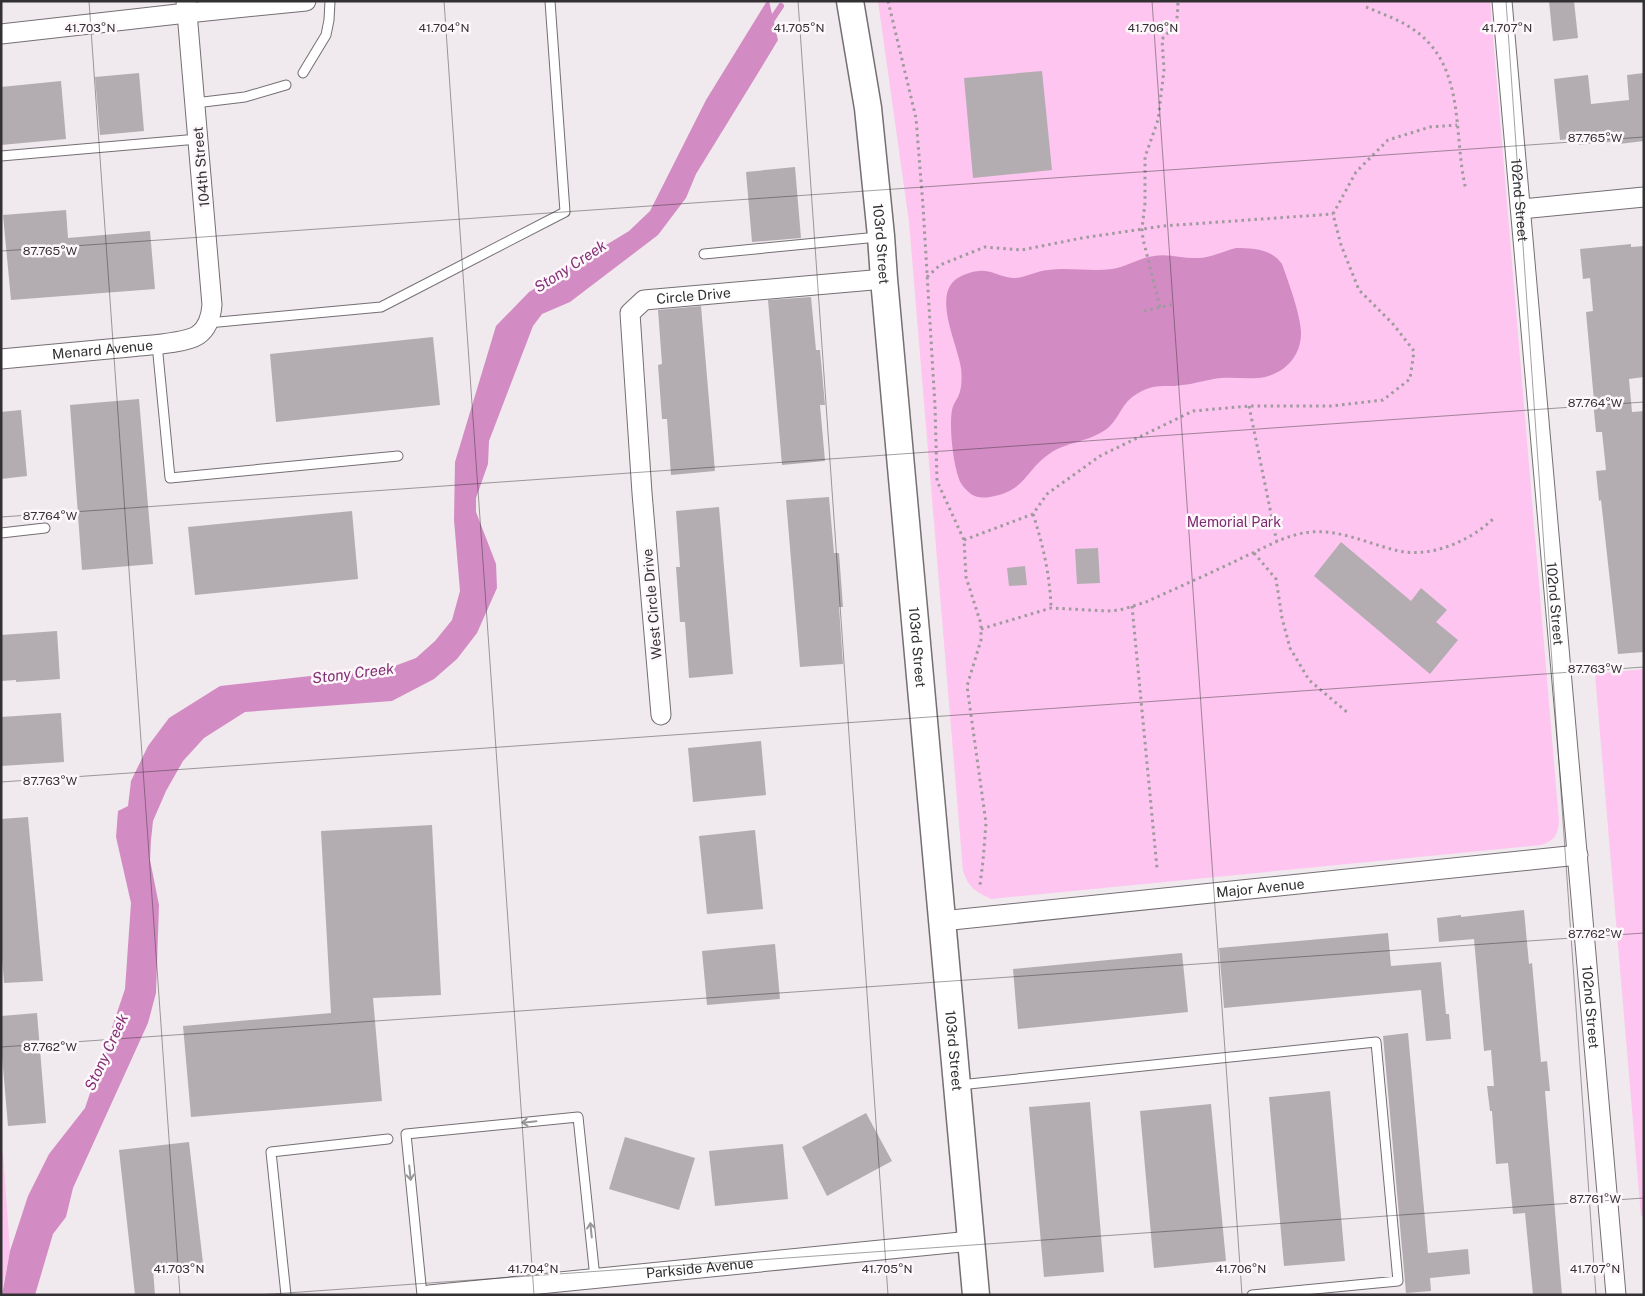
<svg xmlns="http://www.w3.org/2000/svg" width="1645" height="1296" font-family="'Public Sans',sans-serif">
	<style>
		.green { fill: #fdc5ef }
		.water { fill: #d38cc3 }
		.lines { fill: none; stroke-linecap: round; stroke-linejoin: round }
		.stream { stroke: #d38cc3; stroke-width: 6 }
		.building { fill: #b3adb2 }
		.lane-casing { stroke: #746f73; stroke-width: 11 }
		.street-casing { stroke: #746f73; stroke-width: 21 }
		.secondary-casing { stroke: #746f73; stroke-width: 29 }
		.path { stroke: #9f9a9e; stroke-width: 3; stroke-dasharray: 2.5 4; stroke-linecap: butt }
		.lane { stroke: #fff; stroke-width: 9 }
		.street { stroke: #fff; stroke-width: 19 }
		.secondary { stroke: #fff; stroke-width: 26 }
		.oneway { stroke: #989898 }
		.ticks { fill: none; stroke: #323032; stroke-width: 1; stroke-opacity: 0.45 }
		.labels { text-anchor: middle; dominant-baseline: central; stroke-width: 5; stroke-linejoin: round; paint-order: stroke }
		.street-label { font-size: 14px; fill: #323032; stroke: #fdf7fb }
		.park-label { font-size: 14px; fill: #7d2a6f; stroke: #fdf7fb }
		.water-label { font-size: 15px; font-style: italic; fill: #843075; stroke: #fdf7fb }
		.ticks-label { font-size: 12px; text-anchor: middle; fill: #323032; stroke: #fdf7fb; stroke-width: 5; stroke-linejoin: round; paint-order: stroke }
	</style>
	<rect width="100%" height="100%" fill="#f0e9ee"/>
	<path class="green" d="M 878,1 L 1490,1 L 1559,822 C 1557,836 1555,840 1541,845 L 991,899 C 975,891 969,888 963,871 L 909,222 Z
		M 1644,669 L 1644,1216 L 1641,1216 L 1595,674 Z
		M 1,1153 L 3,1153 L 10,1251 L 1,1295 Z"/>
	<path class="water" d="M 767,1 L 769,1 L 778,40 L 755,78 L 696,174 L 686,198 L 658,235 L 570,302 L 542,314 L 533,326 L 489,441 L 488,464 L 476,498 L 476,512 L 496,564 L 497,588 L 477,633 L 457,659 L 434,679 L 392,701 L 245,712 L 204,738 L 183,761 L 166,791 L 153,821 L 151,840 L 150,860 L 159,905 L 156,993 L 148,1023 L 73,1188 L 66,1217 L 53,1234 L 35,1295 L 2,1295 L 10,1251 L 28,1196 L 49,1154 L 85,1108 L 125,989 L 131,903 L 116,837 L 118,811 L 128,806 L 131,781 L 148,746 L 169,718 L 220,686 L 392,667 L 416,658 L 435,641 L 452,620 L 460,591 L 454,520 L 455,462 L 496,326 L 529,292 L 629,231 L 650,211 L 706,100 Z
		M 1236,248 C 1252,248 1272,249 1282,264 C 1288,281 1302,318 1301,335 C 1300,357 1285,372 1265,377 C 1250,380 1236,377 1221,378 C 1208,379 1195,384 1182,385 C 1172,387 1162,385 1153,387 C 1144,389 1133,395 1127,402 C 1121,409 1117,419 1110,426 C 1094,441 1070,441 1052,452 C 1025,469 1027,491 990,497 C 983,498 977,498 971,494 C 966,490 961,485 959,479 C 953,463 949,427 952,410 C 953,405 955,402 958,397 C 962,389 962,377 961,368 C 958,346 935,301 953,282 C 959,275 976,270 985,271 C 995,272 1004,278 1014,278 C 1025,278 1036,271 1048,270 C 1069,267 1090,272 1112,269 C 1126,267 1139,258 1154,256 C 1169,253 1183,259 1198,258 C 1211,258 1223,251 1236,248 Z"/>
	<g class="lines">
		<path class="stream" d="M 769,24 L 781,6"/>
	</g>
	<path class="building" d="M 1549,1 L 1574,1 L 1578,38 L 1553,41 Z
		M 1042,71 L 1052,170 L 973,178 L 964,78 Z
		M 139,73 L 144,131 L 100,135 L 95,77 Z
		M 1644,73 L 1644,141 L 1619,144 L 1618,141 L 1579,145 L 1579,138 L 1560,140 L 1554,79 L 1588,75 L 1591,104 L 1629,100 L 1627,75 Z
		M 61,81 L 66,139 L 1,145 L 1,87 Z
		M 795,167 L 801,238 L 752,242 L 746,172 Z
		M 66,210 L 68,238 L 150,231 L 155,289 L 11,300 L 3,215 Z
		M 1631,244 L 1631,247 L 1644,246 L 1644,377 L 1629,379 L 1632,412 L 1644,411 L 1644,652 L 1618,654 L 1601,500 L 1599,501 L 1596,471 L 1606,470 L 1602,432 L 1596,432 L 1593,401 L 1594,401 L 1586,312 L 1593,311 L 1590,278 L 1583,279 L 1580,249 Z
		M 811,297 L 816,350 L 820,350 L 825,405 L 820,405 L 825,461 L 782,465 L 768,300 Z
		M 701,306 L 715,471 L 671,475 L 667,419 L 662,419 L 658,365 L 662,364 L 658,310 Z
		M 433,337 L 440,405 L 276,422 L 270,354 Z
		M 139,399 L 153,564 L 82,570 L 70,405 Z
		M 21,410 L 27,476 L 1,479 L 1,412 Z
		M 829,497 L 834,553 L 839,553 L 843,607 L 839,607 L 843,664 L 800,667 L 786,500 Z
		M 719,507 L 733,674 L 689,678 L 685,622 L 680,622 L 676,567 L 680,567 L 676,511 Z
		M 352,511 L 358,579 L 195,595 L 188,527 Z
		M 1341,542 L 1411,601 L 1421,588 L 1447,610 L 1436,622 L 1458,640 L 1430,674 L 1314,576 Z
		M 1098,548 L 1100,583 L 1077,584 L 1075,549 Z
		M 1025,566 L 1027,585 L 1009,586 L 1007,568 Z
		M 57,631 L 60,679 L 16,682 L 16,680 L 1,681 L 1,635 Z
		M 61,713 L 64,762 L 1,766 L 1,717 Z
		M 761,741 L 766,795 L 693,802 L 688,748 Z
		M 28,817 L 43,981 L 4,983 L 1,944 L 1,819 Z
		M 432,825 L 441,995 L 373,998 L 382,1101 L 191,1117 L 183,1026 L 331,1013 L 321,831 Z
		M 755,830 L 763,909 L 707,914 L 699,836 Z
		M 1524,910 L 1529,964 L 1532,963 L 1541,1062 L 1547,1061 L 1550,1091 L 1545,1091 L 1562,1295 L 1533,1295 L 1525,1213 L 1513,1214 L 1508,1163 L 1496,1164 L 1492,1111 L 1490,1111 L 1487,1086 L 1494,1086 L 1491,1050 L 1484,1051 L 1474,939 L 1439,942 L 1437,918 L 1461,915 L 1461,917 Z
		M 1388,933 L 1391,966 L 1441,962 L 1446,1014 L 1449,1014 L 1451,1039 L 1426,1041 L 1421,990 L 1224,1008 L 1219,948 Z
		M 775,944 L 780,999 L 707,1005 L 702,951 Z
		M 1182,953 L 1188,1012 L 1018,1029 L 1013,969 Z
		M 37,1013 L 46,1123 L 8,1126 L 1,1044 L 1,1016 Z
		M 1408,1033 L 1428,1253 L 1468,1249 L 1470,1274 L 1430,1278 L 1431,1291 L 1406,1293 L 1383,1036 Z
		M 1330,1091 L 1345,1261 L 1284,1266 L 1269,1097 Z
		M 1090,1102 L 1104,1272 L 1044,1277 L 1029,1107 Z
		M 1211,1104 L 1226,1261 L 1154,1268 L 1140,1111 Z
		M 866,1113 L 892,1161 L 827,1196 L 802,1147 Z
		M 625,1137 L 695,1158 L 679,1210 L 609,1189 Z
		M 189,1142 L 203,1263 L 153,1269 L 155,1295 L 135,1295 L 119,1150 Z
		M 783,1144 L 788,1199 L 715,1206 L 709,1151 Z"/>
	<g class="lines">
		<g class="lane-casing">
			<path id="lane" d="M 303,73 L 326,35 L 329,20 L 330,1
				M 195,103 L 245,97 L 286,85
				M 1,156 L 198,139
				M 704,254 L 878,237
				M 208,323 L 381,307 L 565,212 L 550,1
				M 157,344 L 170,478 L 398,456
				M 1,533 L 45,528
				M 959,1085 L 1376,1042 L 1398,1281 L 1252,1295
				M 286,1295 L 271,1152 L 388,1139
				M 422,1295 L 406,1134 L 578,1117 L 595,1278"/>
		</g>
		<g class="street-casing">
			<g id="street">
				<path id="s1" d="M 1502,1 L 1616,1295"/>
				<path d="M 1,34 L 187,13 L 306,1"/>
				<path d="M 1521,209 L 1644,197"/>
				<path id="s2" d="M 1,359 C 44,355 87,351 130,347 C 147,345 184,344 198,335 C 208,328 211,317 212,305 L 186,1"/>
				<path id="s3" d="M 661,715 L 642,493 L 630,313 L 644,300 L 884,279"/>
				<path id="s4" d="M 942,921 L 1578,855"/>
				<path id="s5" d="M 429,1295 L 971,1241"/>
			</g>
		</g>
		<g class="secondary-casing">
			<g id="secondary">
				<path id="s6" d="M 850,1 L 868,108 L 881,236 L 884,279 L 976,1295"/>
			</g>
		</g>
		<path class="path" d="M 888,1 L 916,118 L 923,206 L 935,406 L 937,481 L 964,540 L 966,577 L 981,624 L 981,640 L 967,686 L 986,823 L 983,861 L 980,885
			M 1366,7 C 1380,13 1395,18 1408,26 C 1468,62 1452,133 1466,190
			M 927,277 L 940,265 L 985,247 L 1021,250 L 1082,238 L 1163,226 L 1333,214
			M 1160,307 L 1143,239 L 1142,229 L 1145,203 L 1145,157 L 1158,120 L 1164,70 L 1162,39 C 1178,23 1177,24 1178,1
			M 1144,311 L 1175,304
			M 1249,406 L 1277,543
			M 1033,514 C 1043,545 1050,575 1051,608
			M 964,540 L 1033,514 L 1047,494 L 1100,456 L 1193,411 L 1249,406 L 1331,406 L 1383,400 L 1410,379 L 1414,351 L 1393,324 L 1359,290 L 1341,245 L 1333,214 L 1356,172 L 1388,140 L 1430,127 L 1457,125
			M 1254,553 L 1276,579 L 1282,618 L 1290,648 L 1309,680 L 1348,713
			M 1132,606 L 1157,868
			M 981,629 L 1051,608 L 1107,611 L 1120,610 L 1146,602 C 1179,587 1213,572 1246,556 C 1262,549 1279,539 1295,535 C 1331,524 1364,543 1399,551 C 1431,558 1470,541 1493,519"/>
		<use href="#lane" class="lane"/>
		<use href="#street" class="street"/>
		<use href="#secondary" class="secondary"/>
	</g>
	<defs><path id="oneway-shaft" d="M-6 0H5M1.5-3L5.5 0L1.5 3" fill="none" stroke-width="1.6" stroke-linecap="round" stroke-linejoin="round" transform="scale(1.25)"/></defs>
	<g class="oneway">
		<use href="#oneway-shaft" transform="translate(529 1122) rotate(174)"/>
		<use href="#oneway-shaft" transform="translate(410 1173) rotate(84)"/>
		<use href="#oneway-shaft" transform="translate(591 1230) rotate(-96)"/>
	</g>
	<path class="ticks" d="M 89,1 L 180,1295M 444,1 L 534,1295M 798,1 L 888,1295M 1152,1 L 1242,1295M 1506,1 L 1596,1295M 1,251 L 1644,137M 1,517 L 1644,402M 1,782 L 1644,667M 1,1047 L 1644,933M 258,1295 L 1644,1198"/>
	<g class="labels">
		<g class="street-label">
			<text transform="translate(201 167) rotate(-95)">104th Street</text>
			<text stroke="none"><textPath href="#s1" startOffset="200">102nd Street</textPath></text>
			<text stroke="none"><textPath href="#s6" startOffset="245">103rd Street</textPath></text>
			<text stroke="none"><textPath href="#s3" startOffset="472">Circle Drive</textPath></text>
			<text stroke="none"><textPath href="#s2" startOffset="102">Menard Avenue</textPath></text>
			<text stroke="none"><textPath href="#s1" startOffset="605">102nd Street</textPath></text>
			<text transform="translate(652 604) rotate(-95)">West Circle Drive</text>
			<text stroke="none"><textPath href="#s6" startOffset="650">103rd Street</textPath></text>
			<text stroke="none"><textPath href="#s4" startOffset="320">Major Avenue</textPath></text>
			<text stroke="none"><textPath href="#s1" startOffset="1010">102nd Street</textPath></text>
			<text stroke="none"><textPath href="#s6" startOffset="1055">103rd Street</textPath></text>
			<text stroke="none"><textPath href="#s5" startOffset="272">Parkside Avenue</textPath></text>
		</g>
		<g class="park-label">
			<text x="1234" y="522">Memorial Park</text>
		</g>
		<g class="water-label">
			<text transform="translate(570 266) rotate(-33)">Stony Creek</text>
			<text transform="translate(353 673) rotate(-7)">Stony Creek</text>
			<text transform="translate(106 1052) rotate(-65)">Stony Creek</text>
		</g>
	</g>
	<g class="ticks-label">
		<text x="90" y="32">41.703°N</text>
		<text x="444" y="32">41.704°N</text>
		<text x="799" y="32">41.705°N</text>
		<text x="1153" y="32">41.706°N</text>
		<text x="1507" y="32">41.707°N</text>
		<text x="1595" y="142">87.765°W</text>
		<text x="50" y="255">87.765°W</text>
		<text x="1595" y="407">87.764°W</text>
		<text x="50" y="520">87.764°W</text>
		<text x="1595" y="673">87.763°W</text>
		<text x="50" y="785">87.763°W</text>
		<text x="1595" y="938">87.762°W</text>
		<text x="50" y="1051">87.762°W</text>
		<text x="1595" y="1203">87.761°W</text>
		<text x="179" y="1273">41.703°N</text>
		<text x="533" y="1273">41.704°N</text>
		<text x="887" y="1273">41.705°N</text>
		<text x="1241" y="1273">41.706°N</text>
		<text x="1595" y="1273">41.707°N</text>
	</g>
	<rect width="1645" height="1296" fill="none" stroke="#323032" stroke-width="5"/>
</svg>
